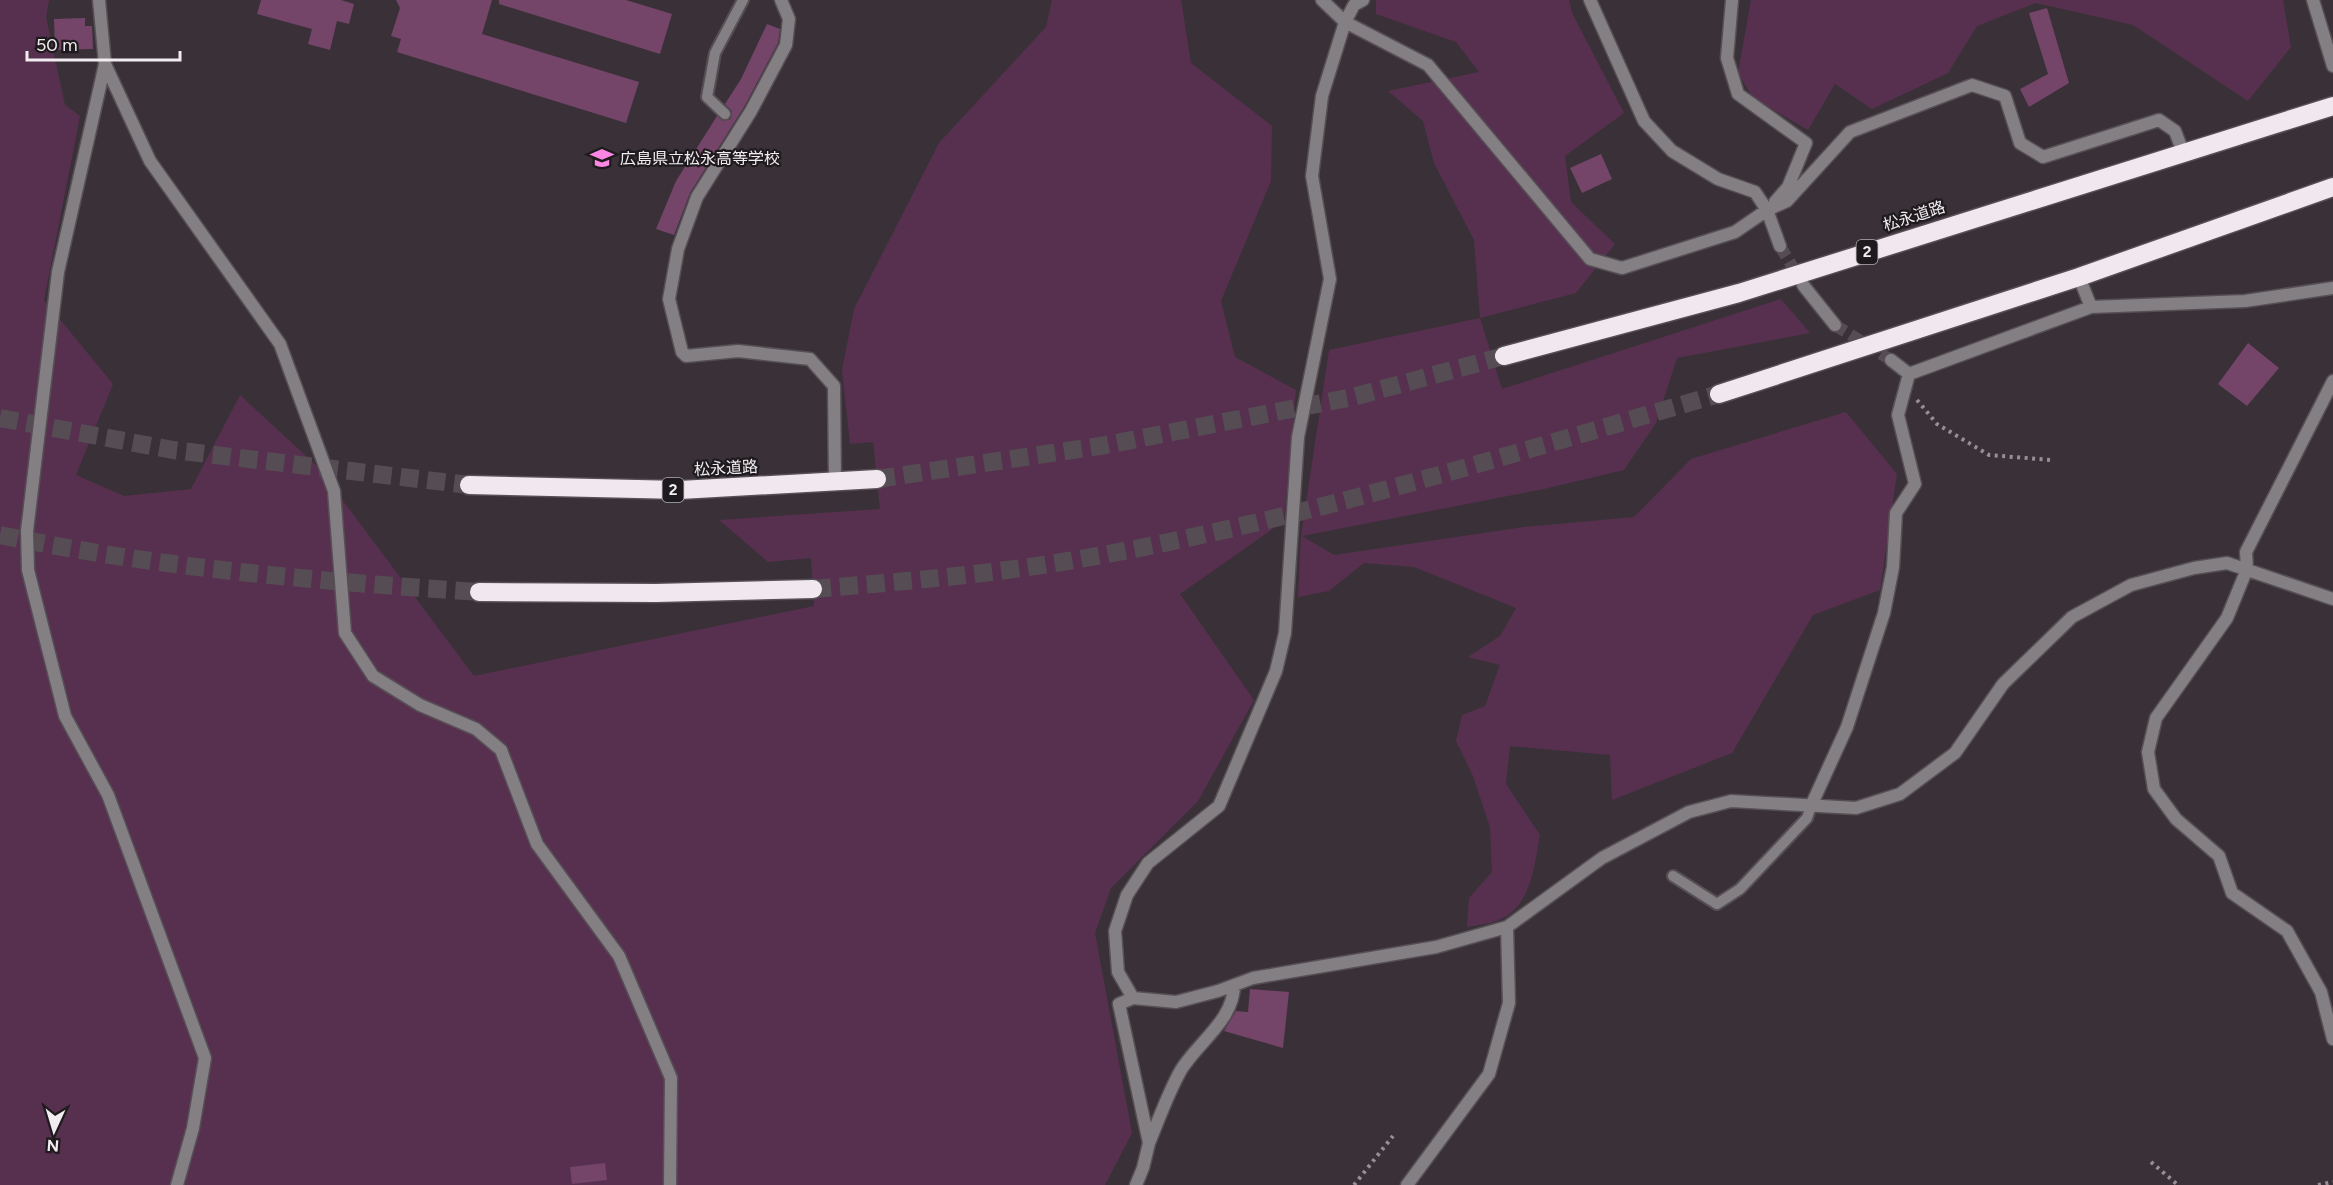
<svg xmlns="http://www.w3.org/2000/svg" width="2333" height="1185" font-family="Figtree,'Noto Sans JP',sans-serif">
	<style>
		.green { fill: #58304f }
		.building { fill: #744469 }
		.lines { fill: none; stroke-linecap: round; stroke-linejoin: round }
		.street-tunnel { stroke: #554d53; stroke-width: 12; stroke-dasharray: 12 6; stroke-linecap: butt }
		.highway-tunnel { stroke: #554d53; stroke-width: 18; stroke-dasharray: 18 9; stroke-linecap: butt }
		.lane-casing { stroke: #564f55; stroke-width: 14 }
		.street-casing { stroke: #564f55; stroke-width: 15 }
		.highway-casing { stroke: #564f55; stroke-width: 21 }
		.path { stroke: #968f94; stroke-width: 4; stroke-dasharray: 3 4.5; stroke-linecap: butt }
		.lane { stroke: #837f82; stroke-width: 10 }
		.street { stroke: #837f82; stroke-width: 12 }
		.highway { stroke: #f1e7ee; stroke-width: 18 }
		.labels { text-anchor: middle; dominant-baseline: central; stroke-width: 4.5; stroke-linejoin: round; paint-order: stroke }
		.shield { fill: #1e1a1d; stroke: #b2adb1; stroke-width: 1.5 }
		.shield-label { font-size: 15px; font-weight: bold; fill: #f1ecf0 }
		.poi-label { font-size: 16px; fill: #f1ecf0; stroke: #1e1a1d; text-anchor: start }
		.street-label { font-size: 16px; fill: #f1ecf0; stroke: #1e1a1d }
	</style>
	<rect width="100%" height="100%" fill="#393137"/>
	<path class="green" d="M 0,0 L 49,0 L 46,17 L 65,105 L 80,116 L 44,300 L 113,384 L 76,475 L 124,496 L 191,489 L 240,395 L 317,466 L 474,676 L 814,606 L 811,558 L 768,562 L 719,520 L 880,509 L 873,442 L 850,444 L 842,370 L 854,309 L 939,143 L 1046,27 L 1052,0 L 1181,0 L 1191,63 L 1272,126 L 1271,181 L 1221,301 L 1235,357 L 1296,390 L 1284,521 L 1180,594 L 1254,700 L 1198,801 L 1111,888 L 1095,933 L 1132,1133 L 1105,1185 L 0,1185 Z
		M 1376,0 L 1569,0 L 1572,13 L 1624,113 L 1565,156 L 1571,202 L 1615,244 L 1576,293 L 1480,318 L 1502,389 L 1781,299 L 1810,333 L 1677,358 L 1656,423 L 1624,470 L 1544,489 L 1302,536 L 1334,555 L 1524,527 L 1634,517 L 1691,459 L 1846,412 L 1897,474 L 1880,590 L 1813,615 L 1732,753 L 1612,800 L 1610,755 L 1510,746 L 1506,784 L 1540,835 C 1534,865 1532,906 1499,920 C 1490,924 1477,925 1467,927 L 1469,898 L 1492,872 L 1490,827 L 1473,776 L 1456,741 L 1462,715 L 1485,706 L 1500,665 L 1468,657 L 1500,636 L 1516,608 L 1414,567 L 1364,563 L 1329,591 L 1298,597 L 1301,536 L 1329,350 L 1480,318 L 1474,240 L 1434,163 L 1423,121 L 1388,91 L 1479,72 L 1456,42 L 1376,14 Z
		M 1751,0 L 2283,0 L 2291,47 L 2248,101 L 2133,25 L 2036,3 L 1977,26 L 1948,73 L 1872,109 L 1835,84 L 1808,130 L 1753,98 L 1738,73 Z"/>
	<path class="building" d="M 261,0 L 341,0 L 354,4 L 349,24 L 337,21 L 330,50 L 308,44 L 312,29 L 257,14 Z
		M 396,0 L 492,0 L 482,34 L 639,82 L 626,123 L 397,52 L 401,39 L 391,36 L 400,8 Z
		M 499,0 L 626,0 L 672,14 L 660,54 L 499,4 Z
		M 2047,8 L 2069,83 L 2029,107 L 2020,89 L 2048,74 L 2029,13 Z
		M 85,18 L 85,26 L 92,26 L 93,49 L 55,50 L 54,19 Z
		M 767,24 L 780,29 L 778,43 L 744,107 L 690,193 L 674,235 L 656,229 L 676,181 L 717,116 L 724,121 L 731,119 L 732,111 L 725,104 L 741,79 Z
		M 1601,154 L 1612,179 L 1582,193 L 1570,168 Z
		M 2248,343 L 2279,368 L 2247,406 L 2218,384 Z
		M 1250,989 L 1289,992 L 1283,1048 L 1224,1031 L 1236,1011 L 1248,1012 Z
		M 605,1163 L 607,1180 L 572,1184 L 570,1167 Z"/>
	<g class="lines">
		<path class="street-tunnel" d="M 1780,246 L 1801,281
			M 1835,325 L 1891,360"/>
		<path class="highway-tunnel" d="M 0,418 L 173,450 L 469,485
			M 877,479 L 1106,445 L 1353,397 L 1504,356
			M 0,535 C 158,568 318,581 479,592
			M 813,589 C 898,582 984,575 1068,561 C 1289,524 1504,456 1719,394"/>
		<g class="lane-casing">
			<path id="lane" d="M 725,114 L 707,97 L 715,53 L 743,0
				M 1673,876 L 1717,904 L 1740,889 L 1807,818 L 1811,806"/>
		</g>
		<g class="street-casing">
			<path id="street" d="M 99,0 L 105,64 L 58,272 L 27,531 L 28,570 L 65,716 L 108,795 L 205,1058 L 193,1128 L 177,1185
				M 781,0 L 789,19 L 786,45 L 751,111 L 697,197 L 678,249 L 669,299 L 682,352 L 686,356 L 738,351 L 810,359 L 834,386 L 835,482
				M 1322,0 L 1345,22 L 1428,65 L 1590,259 L 1622,268 L 1735,232 L 1767,210 L 1787,201 L 1850,132 L 1972,85 L 2005,96 L 2020,143 L 2043,157 L 2159,120 L 2175,131 L 2183,152
				M 1363,0 L 1354,5 L 1345,22 L 1322,96 L 1312,176 L 1330,279 L 1298,437 L 1285,633 L 1276,671 L 1219,806 L 1148,863 L 1127,895 L 1115,931 L 1118,972 L 1133,998 L 1176,1002 L 1218,991 L 1253,978 L 1436,947 L 1507,927 L 1602,858 L 1689,812 L 1731,801 L 1856,808 L 1900,794 L 1955,753 L 2003,684 L 2072,617 L 2131,585 L 2194,568 L 2227,563 L 2333,599
				M 1590,0 L 1644,121 L 1672,151 L 1718,179 L 1755,192 L 1767,210 L 1780,246
				M 1732,0 L 1727,58 L 1738,94 L 1806,143 L 1788,187 L 1775,202
				M 2313,0 L 2333,66
				M 105,64 L 150,161 L 280,344 L 334,491 L 345,633 L 373,676 L 420,705 L 476,729 L 501,750 L 537,844 L 619,956 L 671,1078 L 670,1185
				M 2079,277 L 2091,307
				M 1803,285 L 1835,325
				M 1891,360 L 1909,374
				M 2333,381 L 2246,552 L 2247,569 L 2227,618 L 2156,718 L 2148,752 L 2154,789 L 2176,819 L 2219,856 L 2232,893 L 2287,931 L 2321,992 L 2333,1039
				M 1811,806 L 1847,727 L 1884,613 L 1893,567 L 1896,513 L 1915,484 L 1898,415 L 1909,374 L 2091,307 L 2245,301 L 2333,288
				M 1133,998 L 1119,1004 L 1149,1143 L 1143,1168 L 1136,1185
				M 1149,1143 C 1159,1119 1168,1093 1181,1070 C 1198,1042 1234,1020 1234,985
				M 1407,1185 L 1489,1074 L 1509,1003 L 1507,927"/>
		</g>
		<g class="highway-casing">
			<path id="highway" d="M 1504,356 L 1739,293 L 2333,106
				M 1719,394 L 2079,277 L 2333,187
				M 469,485 L 680,490 L 877,479
				M 479,592 L 656,593 L 813,589"/>
		</g>
		<path class="path" d="M 1917,400 L 1937,424 L 1989,455 L 2051,460
			M 2151,1162 L 2178,1185
			M 1354,1185 L 1393,1136
			M 2318,1185 L 2333,1182"/>
		<use href="#lane" class="lane"/>
		<use href="#street" class="street"/>
		<use href="#highway" class="highway"/>
	</g>
	<defs>
		<g id="school-bare" transform="scale(1.8)"><path d="M0-5L7-2L0 1L-7-2ZM-4 1L0 2.5L4 1V4Q0 6-4 4Z" fill="#fc86e3" stroke="#1e1a1d" stroke-width="2.5" paint-order="stroke"/></g>
	</defs>
	<g fill-rule="evenodd">
		<use href="#school-bare" x="602" y="158"/>
	</g>
	<g class="labels">
		<g class="shield">
			<rect x="1856.5" y="240" width="21" height="24" rx="4.5"/>
			<rect x="662.5" y="478" width="21" height="24" rx="4.5"/>
		</g>
		<g class="shield-label">
			<text x="1867" y="252">2</text>
			<text x="673" y="490">2</text>
		</g>
		<g class="poi-label">
			<text x="620" y="158">広島県立松永高等学校</text>
		</g>
		<g class="street-label">
			<text transform="translate(1914 216) rotate(-18)">松永道路</text>
			<text transform="translate(726 468) rotate(-3)">松永道路</text>
		</g>
	</g>
	<g transform="translate(54 1131) rotate(184)" stroke="#1e1a1d" stroke-width="4.5" paint-order="stroke">
	<path d="M0-4.5L10 22L0 15L-10 22Z" fill="#f1ecf0"/>
	<text y="-9" font-size="16" font-weight="bold" text-anchor="middle" fill="#f1ecf0">N</text>
	</g>
	<path d="M27 51v9h153v-9" fill="none" stroke="#f1ecf0" stroke-width="3"/>
	<text x="36" y="51" font-size="18" fill="#f1ecf0" stroke="#1e1a1d" stroke-width="4.5" paint-order="stroke">50 m</text>
</svg>
